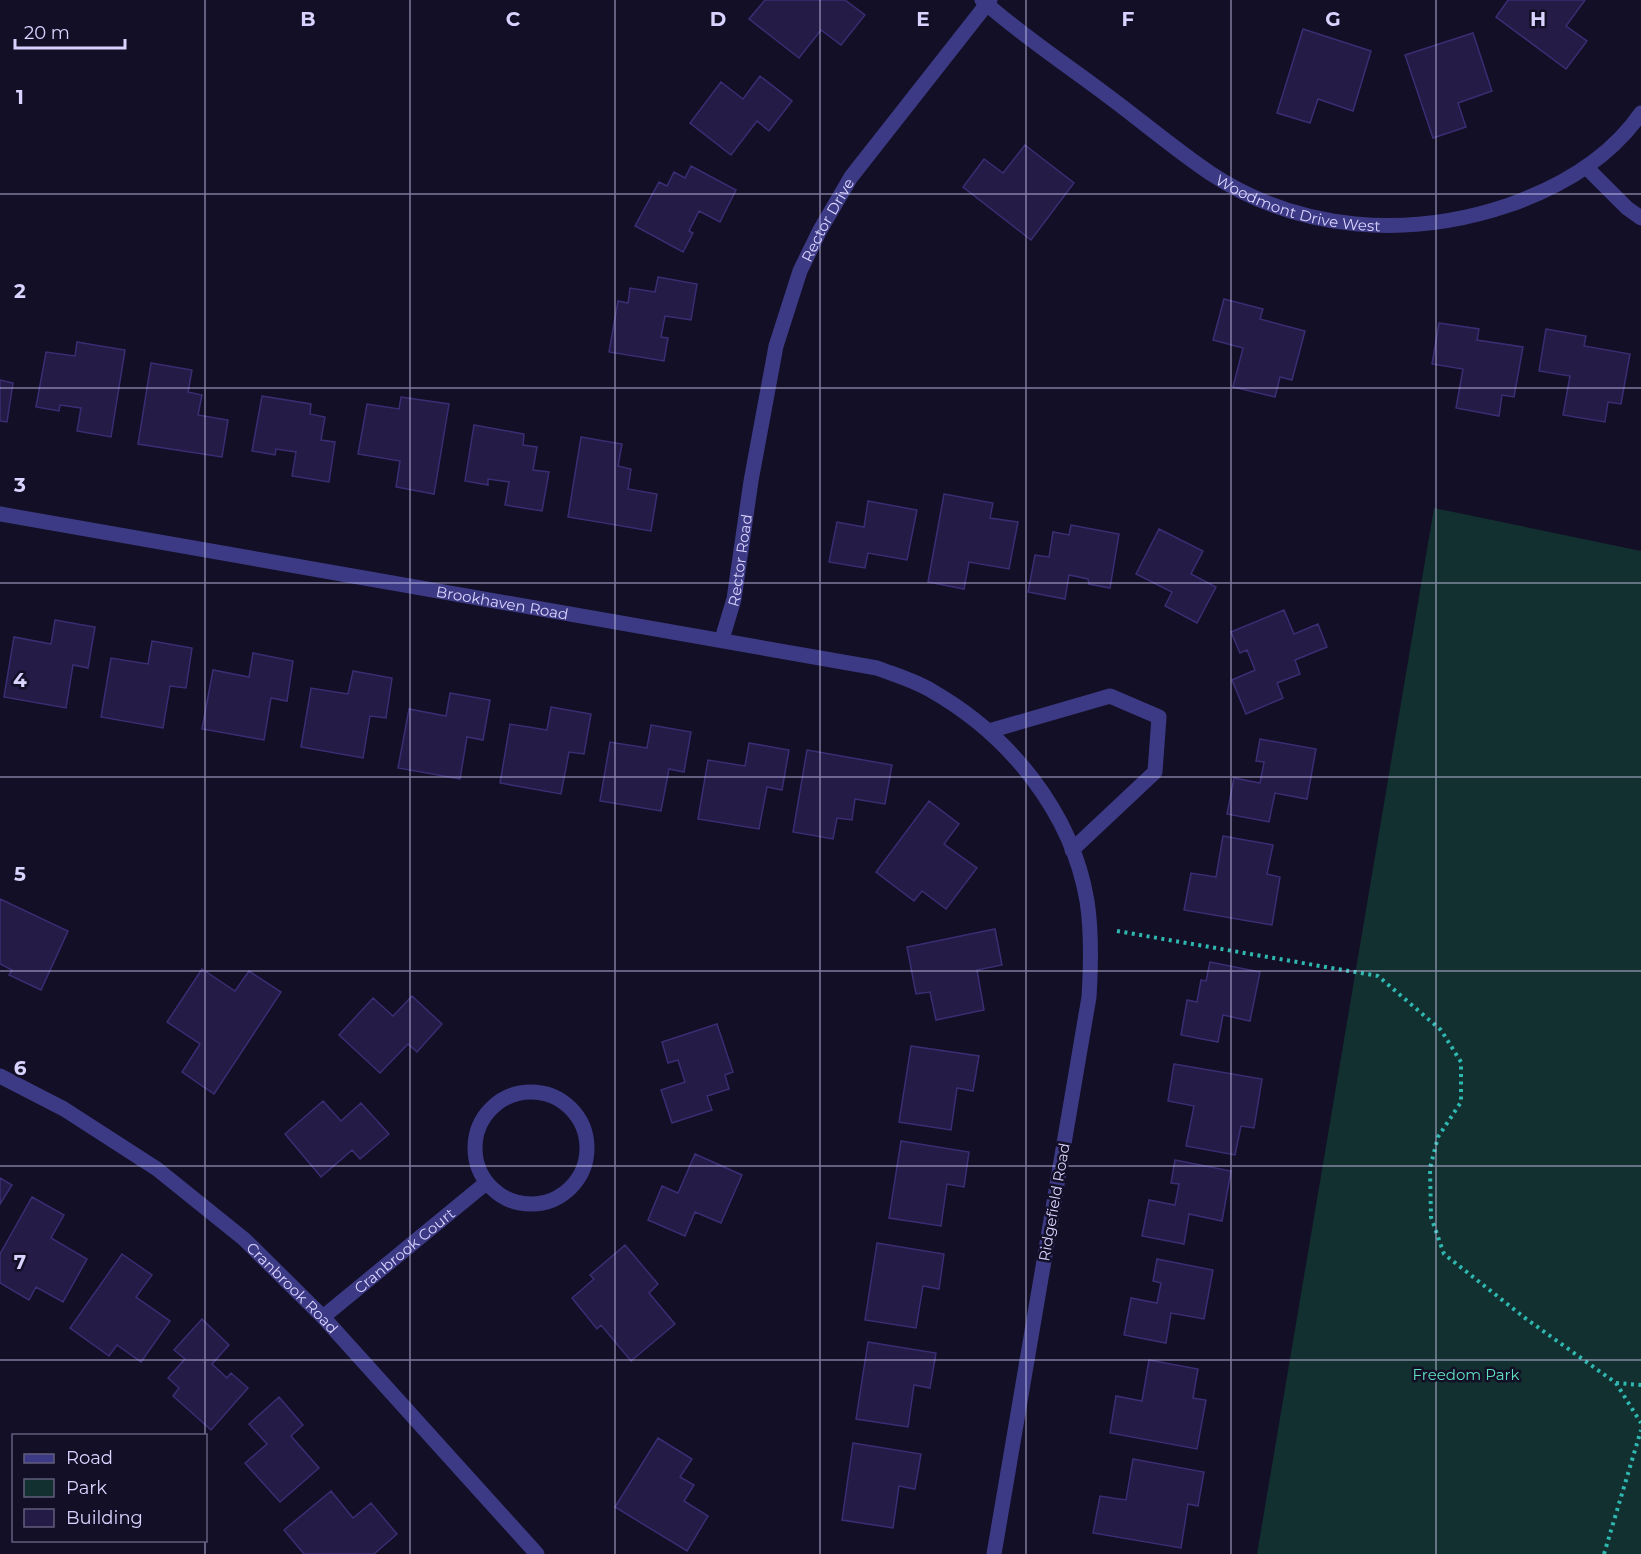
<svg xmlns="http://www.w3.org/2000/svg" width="1641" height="1554" font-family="Montserrat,sans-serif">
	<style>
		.green { fill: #12302f }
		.building { fill: #241b47; stroke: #3b2d73; stroke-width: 1.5 }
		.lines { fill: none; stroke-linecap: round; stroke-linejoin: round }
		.path { stroke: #2fb8b0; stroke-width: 4; stroke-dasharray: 3 4.5; stroke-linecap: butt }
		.minor { stroke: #3d3a85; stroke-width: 15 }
		.grid { fill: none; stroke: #d9d4ff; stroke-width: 1.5; stroke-opacity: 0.55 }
		.labels { text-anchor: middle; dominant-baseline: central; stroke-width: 5; stroke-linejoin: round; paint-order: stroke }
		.street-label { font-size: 15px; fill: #d9d4ff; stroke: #130f26 }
		.park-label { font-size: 15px; fill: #5fe0c0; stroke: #130f26 }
		.grid-label { font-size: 20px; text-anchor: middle; font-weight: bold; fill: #d9d4ff; stroke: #130f26; stroke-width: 5; stroke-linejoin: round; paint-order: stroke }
	</style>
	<rect width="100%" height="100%" fill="#130f26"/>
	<path class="green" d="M 1434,508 L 1641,551 L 1641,1554 L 1257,1554 Z"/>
	<path class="building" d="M 765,0 L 845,0 L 865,15 L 841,45 L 821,30 L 799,58 L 749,19 Z
		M 1508,0 L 1585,0 L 1566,26 L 1587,41 L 1566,69 L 1496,17 Z
		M 1303,29 L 1371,51 L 1353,111 L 1318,99 L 1310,123 L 1277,113 Z
		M 1473,33 L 1492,91 L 1458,103 L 1466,127 L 1433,138 L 1405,55 Z
		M 760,76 L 792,101 L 769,131 L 757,121 L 731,155 L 690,123 L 721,82 L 743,99 Z
		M 1025,145 L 1074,183 L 1031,240 L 963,187 L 984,159 L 1003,173 Z
		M 691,166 L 736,190 L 720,222 L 699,211 L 689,231 L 693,233 L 683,252 L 635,226 L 659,182 L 667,186 L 674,172 L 685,178 Z
		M 658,277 L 697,284 L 691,320 L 665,316 L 661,337 L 668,338 L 664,361 L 609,352 L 618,301 L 628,303 L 630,288 L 655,292 Z
		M 1224,299 L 1263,309 L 1260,319 L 1305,331 L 1292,380 L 1280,377 L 1275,397 L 1233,387 L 1243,348 L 1213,340 Z
		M 1439,323 L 1479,329 L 1477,340 L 1523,347 L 1514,397 L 1502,395 L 1499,416 L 1456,408 L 1463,369 L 1432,364 Z
		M 1546,329 L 1586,336 L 1584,346 L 1630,354 L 1621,404 L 1608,402 L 1605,422 L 1563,415 L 1570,376 L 1539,371 Z
		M 77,342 L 125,350 L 111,437 L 77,431 L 81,408 L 60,405 L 59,411 L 36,407 L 46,352 L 75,356 Z
		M 151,363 L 192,370 L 188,392 L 202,395 L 198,415 L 228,420 L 222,457 L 138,444 Z
		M 0,380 L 13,383 L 7,422 L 0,421 Z
		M 262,396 L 311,404 L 310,414 L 325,417 L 321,440 L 335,442 L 329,482 L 292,476 L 296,452 L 276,449 L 275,455 L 252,451 Z
		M 401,397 L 449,404 L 434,494 L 396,487 L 400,461 L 358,454 L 367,404 L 399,409 Z
		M 474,425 L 524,434 L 523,445 L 537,447 L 533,470 L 549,472 L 542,511 L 505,505 L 509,482 L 488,479 L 488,485 L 465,481 Z
		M 581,437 L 622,444 L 618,466 L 631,469 L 628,489 L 657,494 L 651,531 L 568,517 Z
		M 944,494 L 993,503 L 990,518 L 1018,522 L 1009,569 L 969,562 L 964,589 L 928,582 Z
		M 868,501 L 917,510 L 907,560 L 868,553 L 865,568 L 829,562 L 837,522 L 864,527 Z
		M 1071,525 L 1119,534 L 1110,588 L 1089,584 L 1088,579 L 1069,575 L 1065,599 L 1028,592 L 1035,555 L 1049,557 L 1053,532 L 1069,535 Z
		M 1159,529 L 1203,551 L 1191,574 L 1216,587 L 1197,623 L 1165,606 L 1172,592 L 1136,574 Z
		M 1284,610 L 1294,634 L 1318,624 L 1327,647 L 1295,660 L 1300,674 L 1277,683 L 1283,698 L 1246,714 L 1232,680 L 1255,670 L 1247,650 L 1240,653 L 1231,632 Z
		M 55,620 L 95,627 L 88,668 L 73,665 L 66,708 L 4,697 L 14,637 L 51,644 Z
		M 152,641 L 192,648 L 186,688 L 170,686 L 163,728 L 101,717 L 111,658 L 148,664 Z
		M 253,653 L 293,661 L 287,701 L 271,698 L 264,740 L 202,729 L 213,670 L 249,677 Z
		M 353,671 L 392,678 L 386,718 L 370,716 L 363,758 L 301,747 L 311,688 L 348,694 Z
		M 450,693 L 490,700 L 483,740 L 467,737 L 460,779 L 398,768 L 409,709 L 446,716 Z
		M 551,707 L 591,714 L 584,754 L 569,752 L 561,794 L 500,783 L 510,724 L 547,730 Z
		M 651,725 L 691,732 L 684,772 L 669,769 L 661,811 L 600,801 L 610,742 L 647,748 Z
		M 1260,739 L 1316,749 L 1307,799 L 1275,793 L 1269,822 L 1227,814 L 1234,778 L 1260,783 L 1264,762 L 1256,761 Z
		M 749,743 L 789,750 L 782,790 L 767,787 L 759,829 L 698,819 L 708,760 L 745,766 Z
		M 807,750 L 892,765 L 885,804 L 855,799 L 852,820 L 837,818 L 833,839 L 793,832 Z
		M 929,801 L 959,824 L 944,844 L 977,868 L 946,909 L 922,891 L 914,901 L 876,872 Z
		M 1223,836 L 1273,845 L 1267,874 L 1280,877 L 1272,925 L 1184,910 L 1191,873 L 1216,877 Z
		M 0,899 L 68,931 L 41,990 L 9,975 L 12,970 L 0,964 Z
		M 995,929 L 1002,965 L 977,970 L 984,1010 L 936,1020 L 930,992 L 916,994 L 907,947 Z
		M 1210,962 L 1260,972 L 1250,1021 L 1223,1015 L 1218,1042 L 1181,1035 L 1187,1000 L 1197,1002 L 1201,980 L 1206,981 Z
		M 202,969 L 235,991 L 249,971 L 281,992 L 214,1094 L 182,1072 L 200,1044 L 167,1022 Z
		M 412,996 L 442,1024 L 417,1052 L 408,1044 L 380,1073 L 339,1035 L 373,998 L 393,1016 Z
		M 717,1024 L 733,1072 L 725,1075 L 729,1089 L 707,1096 L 712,1110 L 672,1123 L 661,1090 L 685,1082 L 678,1060 L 668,1063 L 662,1042 Z
		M 911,1046 L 979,1056 L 973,1091 L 957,1088 L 951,1130 L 899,1122 Z
		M 1174,1064 L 1262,1079 L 1254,1128 L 1241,1126 L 1235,1155 L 1186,1146 L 1194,1106 L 1168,1101 Z
		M 323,1101 L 341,1121 L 361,1103 L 389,1134 L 360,1159 L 352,1150 L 321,1177 L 285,1134 Z
		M 901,1141 L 969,1152 L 964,1187 L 947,1184 L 941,1226 L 889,1218 Z
		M 695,1154 L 742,1175 L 721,1223 L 695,1212 L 685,1236 L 648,1220 L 662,1186 L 678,1193 Z
		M 1175,1160 L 1231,1171 L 1222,1221 L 1189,1214 L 1184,1244 L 1142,1236 L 1149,1200 L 1175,1205 L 1179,1184 L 1171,1183 Z
		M 0,1178 L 12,1185 L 0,1204 Z
		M 32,1197 L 64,1215 L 51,1238 L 87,1259 L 63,1302 L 36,1287 L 29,1300 L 0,1283 L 0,1254 Z
		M 877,1243 L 944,1254 L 939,1289 L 923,1286 L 916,1328 L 865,1320 Z
		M 625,1245 L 658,1284 L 649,1293 L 675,1324 L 631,1361 L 601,1325 L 597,1329 L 572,1298 L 594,1279 L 590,1275 Z
		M 122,1254 L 152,1275 L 136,1297 L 170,1321 L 141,1362 L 117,1345 L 109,1356 L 70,1328 Z
		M 1157,1259 L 1213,1270 L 1204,1319 L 1171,1313 L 1166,1343 L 1124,1335 L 1131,1298 L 1157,1303 L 1161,1283 L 1153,1281 Z
		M 202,1319 L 229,1345 L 212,1364 L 227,1378 L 231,1373 L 248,1388 L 211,1430 L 173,1396 L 179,1388 L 168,1378 L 185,1359 L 174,1350 Z
		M 868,1342 L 936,1353 L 930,1388 L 914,1385 L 908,1427 L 856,1419 Z
		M 1149,1360 L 1198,1369 L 1193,1398 L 1206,1400 L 1197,1449 L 1110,1433 L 1116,1396 L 1142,1401 Z
		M 279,1397 L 303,1425 L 291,1436 L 319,1468 L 280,1502 L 245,1463 L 267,1444 L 249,1424 Z
		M 658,1438 L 692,1459 L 680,1477 L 694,1485 L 684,1501 L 708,1516 L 687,1551 L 615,1507 Z
		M 853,1443 L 921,1454 L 915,1489 L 899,1486 L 893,1528 L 842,1520 Z
		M 1133,1459 L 1204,1472 L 1198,1506 L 1188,1504 L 1181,1548 L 1093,1533 L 1100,1496 L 1126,1500 Z
		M 331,1491 L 353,1518 L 371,1503 L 397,1534 L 374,1554 L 304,1554 L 284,1530 Z"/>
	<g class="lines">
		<path class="path" d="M 1117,931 L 1378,976 L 1441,1030 L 1461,1062 L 1461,1102 L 1438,1137 L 1430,1168 L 1431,1217 L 1444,1254 L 1525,1318 L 1616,1383 L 1641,1423
			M 1616,1383 L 1641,1385
			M 1604,1554 L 1641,1430"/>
		<g class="minor">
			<path id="s1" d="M 982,0 C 1022,36 1069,66 1112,99 C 1144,123 1176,150 1210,173 C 1299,232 1409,239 1509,205 C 1560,187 1610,158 1641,113"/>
			<path d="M 1586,167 L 1627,208 L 1641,218"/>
			<path id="s2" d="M 0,514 L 877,668 C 895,675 916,681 932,691 C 1009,735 1072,812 1087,901 C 1092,933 1091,965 1089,997 L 994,1554"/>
			<path id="s3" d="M 722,639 L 734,599 L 751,481 L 776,346 L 800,271 L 820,230 L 851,177 L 990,0"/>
			<path d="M 989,731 L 1110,696 L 1159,717 L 1155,772 L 1072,850"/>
			<path id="s4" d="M 0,1076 L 64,1109 L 157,1169 L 244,1239 L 323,1317 L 537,1554"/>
			<circle cx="531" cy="1148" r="56"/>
			<path id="s5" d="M 323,1317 L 486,1183"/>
		</g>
	</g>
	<path class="grid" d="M 205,0 L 205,1436M 410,0 L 410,1554M 615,0 L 615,1554M 820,0 L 820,1554M 1026,0 L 1026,1554M 1231,0 L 1231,1554M 1436,0 L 1436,1554M 0,194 L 1641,194M 0,388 L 1641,388M 0,583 L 1641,583M 0,777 L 1641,777M 0,971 L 1641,971M 0,1166 L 1641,1166M 0,1360 L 1641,1360M 205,1540 L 205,1554"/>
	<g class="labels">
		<g class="street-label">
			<text stroke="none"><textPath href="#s1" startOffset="381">Woodmont Drive West</textPath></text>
			<text stroke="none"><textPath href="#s3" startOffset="435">Rector Drive</textPath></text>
			<text stroke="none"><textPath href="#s3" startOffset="81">Rector Road</textPath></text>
			<text stroke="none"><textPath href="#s2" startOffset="510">Brookhaven Road</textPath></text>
			<text transform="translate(1054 1202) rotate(-80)">Ridgefield Road</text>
			<text stroke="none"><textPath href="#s5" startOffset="105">Cranbrook Court</textPath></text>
			<text stroke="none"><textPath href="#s4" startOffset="363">Cranbrook Road</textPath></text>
		</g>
		<g class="park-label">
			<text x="1466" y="1374">Freedom Park</text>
		</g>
	</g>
	<g class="grid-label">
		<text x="308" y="26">B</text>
		<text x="513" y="26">C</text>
		<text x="718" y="26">D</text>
		<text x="923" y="26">E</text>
		<text x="1128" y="26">F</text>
		<text x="1333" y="26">G</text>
		<text x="1538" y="26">H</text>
		<text x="20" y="104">1</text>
		<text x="20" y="298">2</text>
		<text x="20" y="492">3</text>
		<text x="20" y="687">4</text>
		<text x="20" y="881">5</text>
		<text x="20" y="1075">6</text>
		<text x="20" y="1269">7</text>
	</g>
	<rect x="12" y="1434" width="195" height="108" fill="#130f26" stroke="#625e7d" stroke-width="1.5"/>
	<rect x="24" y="1454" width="30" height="9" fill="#3d3a85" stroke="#625e7d" stroke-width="1.5"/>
	<text x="66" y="1464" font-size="18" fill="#d9d4ff">Road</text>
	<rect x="24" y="1479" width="30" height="18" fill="#12302f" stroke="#625e7d" stroke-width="1.5"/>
	<text x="66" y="1494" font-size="18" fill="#d9d4ff">Park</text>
	<rect x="24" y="1509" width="30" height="18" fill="#241b47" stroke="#625e7d" stroke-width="1.5"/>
	<text x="66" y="1524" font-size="18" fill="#d9d4ff">Building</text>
	<path d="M15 39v9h110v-9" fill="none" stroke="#d9d4ff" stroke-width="3"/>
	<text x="24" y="39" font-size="18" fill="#d9d4ff" stroke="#130f26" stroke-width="4.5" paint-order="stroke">20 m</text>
</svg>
